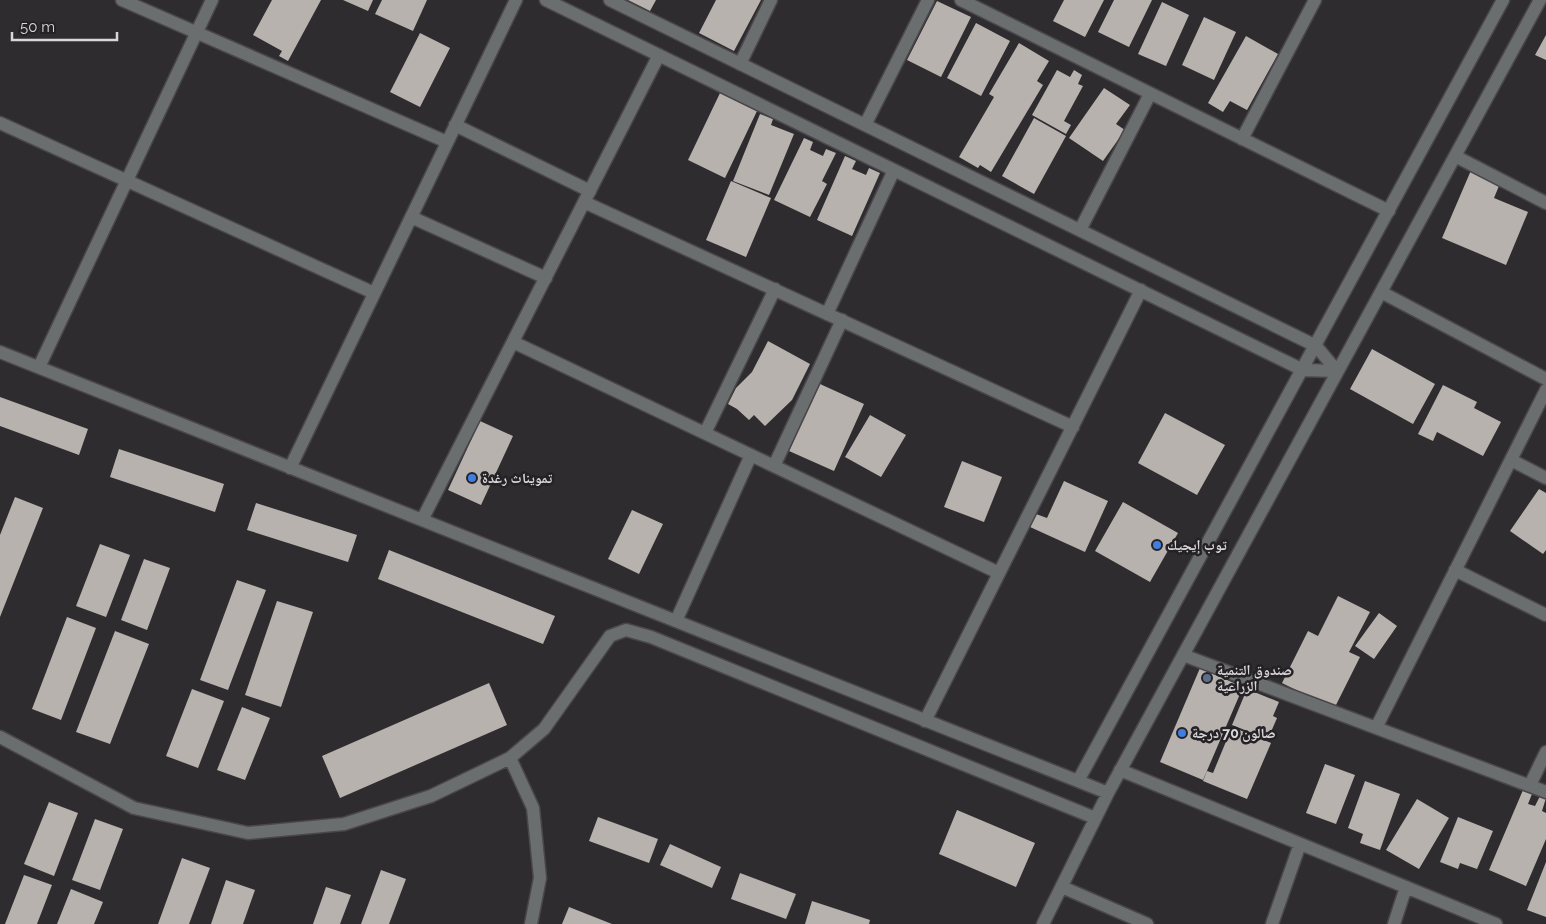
<svg xmlns="http://www.w3.org/2000/svg" width="1546" height="924" font-family="Raleway,'Noto Naskh Arabic',sans-serif">
	<style>
		.building { fill: #b8b2ae }
		.lines { fill: none; stroke-linecap: round; stroke-linejoin: round }
		.minor-casing { stroke: #4a474b; stroke-width: 15 }
		.minor { stroke: #6b6e6f; stroke-width: 12 }
		.shop-dot { fill: #3f7fe0; stroke: #252226; stroke-width: 2 }
		.service-dot { fill: #5c6f8a; stroke: #252226; stroke-width: 2 }
		.labels { text-anchor: middle; dominant-baseline: central; stroke-width: 5; stroke-linejoin: round; paint-order: stroke }
		.poi-label { font-size: 14px; font-weight: bold; fill: #dad7da; stroke: #252226; text-anchor: start }
	</style>
	<rect width="100%" height="100%" fill="#2f2c30"/>
	<path class="building" d="M 272,0 L 321,0 L 288,61 L 279,56 L 282,51 L 253,35 Z
		M 343,0 L 373,0 L 368,11 Z
		M 382,0 L 427,0 L 413,31 L 375,14 Z
		M 628,0 L 656,0 L 650,11 Z
		M 716,0 L 761,0 L 734,51 L 699,33 Z
		M 1064,0 L 1104,0 L 1085,37 L 1053,21 Z
		M 1114,0 L 1152,0 L 1129,47 L 1098,32 Z
		M 937,1 L 971,17 L 941,77 L 907,60 Z
		M 1162,2 L 1189,15 L 1166,66 L 1138,54 Z
		M 1204,17 L 1236,32 L 1214,80 L 1182,65 Z
		M 976,23 L 1010,41 L 981,96 L 947,78 Z
		M 420,33 L 450,48 L 420,107 L 390,92 Z
		M 1546,35 L 1546,60 L 1535,55 Z
		M 1246,36 L 1278,54 L 1247,110 L 1230,101 L 1223,112 L 1208,103 Z
		M 1019,43 L 1049,61 L 1037,81 L 1043,85 L 991,172 L 980,165 L 978,168 L 959,157 L 994,97 L 989,94 Z
		M 1057,70 L 1070,77 L 1074,70 L 1082,75 L 1078,84 L 1083,86 L 1064,121 L 1071,125 L 1066,134 L 1032,115 Z
		M 1104,88 L 1130,105 L 1116,124 L 1125,130 L 1103,161 L 1069,138 Z
		M 720,93 L 757,111 L 725,178 L 688,160 Z
		M 760,114 L 773,119 L 771,125 L 794,134 L 769,195 L 733,181 Z
		M 1034,118 L 1066,136 L 1034,194 L 1002,176 Z
		M 804,138 L 813,142 L 810,150 L 823,156 L 826,149 L 836,153 L 822,181 L 827,184 L 810,217 L 774,200 Z
		M 845,156 L 856,161 L 852,169 L 866,175 L 869,168 L 880,173 L 852,236 L 817,220 Z
		M 1472,168 L 1501,181 L 1494,198 L 1528,212 L 1506,265 L 1442,238 Z
		M 731,181 L 771,198 L 746,257 L 706,240 Z
		M 768,341 L 810,364 L 792,400 L 765,426 L 754,415 L 749,420 L 737,409 L 728,404 L 736,388 L 752,372 Z
		M 1372,349 L 1435,384 L 1413,424 L 1350,389 Z
		M 820,384 L 864,404 L 834,471 L 789,451 Z
		M 1443,385 L 1477,402 L 1474,408 L 1501,422 L 1483,456 L 1437,432 L 1433,441 L 1418,434 Z
		M 0,397 L 88,429 L 79,455 L 0,426 Z
		M 1165,413 L 1225,445 L 1197,495 L 1138,463 Z
		M 870,415 L 906,435 L 881,477 L 845,457 Z
		M 480,421 L 513,436 L 481,505 L 448,490 Z
		M 119,449 L 224,484 L 215,512 L 110,477 Z
		M 962,461 L 1002,477 L 984,522 L 944,507 Z
		M 1064,481 L 1108,501 L 1085,552 L 1030,527 L 1036,514 L 1047,518 Z
		M 1539,489 L 1546,493 L 1546,550 L 1543,554 L 1510,531 Z
		M 15,497 L 43,508 L 0,617 L 0,535 Z
		M 1123,502 L 1178,533 L 1150,582 L 1095,551 Z
		M 256,503 L 357,535 L 348,562 L 247,530 Z
		M 632,510 L 663,524 L 639,574 L 608,559 Z
		M 100,544 L 130,555 L 106,617 L 76,606 Z
		M 389,550 L 555,616 L 543,644 L 378,579 Z
		M 144,559 L 170,568 L 147,630 L 121,620 Z
		M 237,580 L 266,590 L 228,690 L 200,680 Z
		M 1338,596 L 1370,612 L 1349,652 L 1360,657 L 1334,709 L 1282,683 L 1308,631 L 1318,636 Z
		M 277,601 L 313,612 L 281,707 L 245,695 Z
		M 1379,613 L 1397,626 L 1374,659 L 1355,646 Z
		M 67,617 L 96,628 L 61,720 L 32,709 Z
		M 115,631 L 149,644 L 110,744 L 76,732 Z
		M 1200,668 L 1243,687 L 1203,780 L 1160,762 Z
		M 489,683 L 507,725 L 340,798 L 322,756 Z
		M 192,689 L 224,701 L 198,768 L 166,756 Z
		M 1247,689 L 1279,702 L 1273,716 L 1277,718 L 1268,739 L 1232,725 Z
		M 242,707 L 270,718 L 245,780 L 217,770 Z
		M 1232,727 L 1271,743 L 1247,799 L 1203,781 L 1207,771 L 1213,773 Z
		M 1325,764 L 1355,775 L 1336,824 L 1306,813 Z
		M 1365,781 L 1400,794 L 1380,850 L 1360,843 L 1363,834 L 1348,828 Z
		M 1523,790 L 1532,794 L 1528,804 L 1535,806 L 1540,796 L 1546,798 L 1542,811 L 1546,813 L 1546,839 L 1526,886 L 1489,870 Z
		M 1417,799 L 1449,818 L 1419,869 L 1386,850 Z
		M 49,802 L 78,813 L 54,876 L 24,864 Z
		M 957,810 L 1035,843 L 1016,887 L 939,854 Z
		M 598,817 L 658,839 L 649,863 L 589,841 Z
		M 1458,817 L 1493,831 L 1477,869 L 1460,863 L 1458,869 L 1440,862 Z
		M 95,819 L 123,829 L 100,890 L 72,880 Z
		M 670,844 L 721,867 L 712,888 L 660,865 Z
		M 182,858 L 210,868 L 189,924 L 158,924 Z
		M 1546,862 L 1546,917 L 1527,910 Z
		M 381,870 L 406,879 L 389,924 L 361,924 Z
		M 740,873 L 796,894 L 786,919 L 731,899 Z
		M 24,875 L 52,885 L 37,924 L 5,924 Z
		M 226,880 L 255,890 L 243,924 L 211,924 Z
		M 326,887 L 351,895 L 340,924 L 313,924 Z
		M 71,889 L 103,902 L 94,924 L 57,924 Z
		M 812,901 L 870,920 L 869,924 L 805,924 Z
		M 569,907 L 612,924 L 562,924 Z"/>
	<g class="lines">
		<g class="minor-casing">
			<path id="minor" d="M 122,0 L 447,142
				M 546,0 L 1303,370 L 1337,371 L 1316,346 L 610,0
				M 961,0 L 1389,211
				M 740,64 L 771,0
				M 0,123 L 374,293
				M 455,125 L 590,191
				M 865,125 L 928,0
				M 1242,139 L 1315,0
				M 1455,156 L 1546,203
				M 584,202 L 1073,427
				M 411,217 L 546,278
				M 1080,230 L 1150,94
				M 1381,292 L 1546,379
				M 827,314 L 894,170
				M 513,342 L 999,573
				M 0,352 L 1108,793
				M 39,367 L 212,0
				M 705,433 L 775,289
				M 1511,460 L 1546,478
				M 774,466 L 842,320
				M 290,468 L 516,0
				M 422,520 L 659,55
				M 1455,570 L 1546,615
				M 676,621 L 751,455
				M 1183,655 L 1546,792
				M 925,721 L 1141,290
				M 1376,728 L 1546,390
				M 0,737 L 134,808 L 248,833 L 344,824 L 431,796 L 510,758 L 544,729 L 610,636 L 626,630 L 651,637 L 1095,818
				M 510,758 L 533,808 L 540,878 L 531,924
				M 1120,770 L 1496,924
				M 1078,781 L 1503,0
				M 1530,785 L 1546,752
				M 1062,887 L 1147,924
				M 1043,924 L 1108,793 L 1540,0
				M 1272,924 L 1300,844
				M 1394,924 L 1406,887"/>
		</g>
		<use href="#minor" class="minor"/>
	</g>
	<g class="shop-dot">
		<circle cx="472" cy="478" r="5"/>
		<circle cx="1157" cy="545" r="5"/>
		<circle cx="1182" cy="733" r="5"/>
	</g>
	<circle class="service-dot" cx="1207" cy="678" r="5"/>
	<g class="labels">
		<g class="poi-label">
			<text x="482" y="478">تمويناث رغدة</text>
			<text x="1167" y="545">توب إيجيك</text>
			<text x="1217" y="670">صندوق التنمية<tspan x="1217" dy="16">الزراعية</tspan></text>
			<text x="1192" y="733">صالون 70 درجة</text>
		</g>
	</g>
	<path d="M12 32v8h105v-8" fill="none" stroke="#dad7da" stroke-width="2.5"/>
	<text x="20" y="32" font-size="15" fill="#dad7da" stroke="#252226" stroke-width="4" paint-order="stroke">50 m</text>
</svg>
